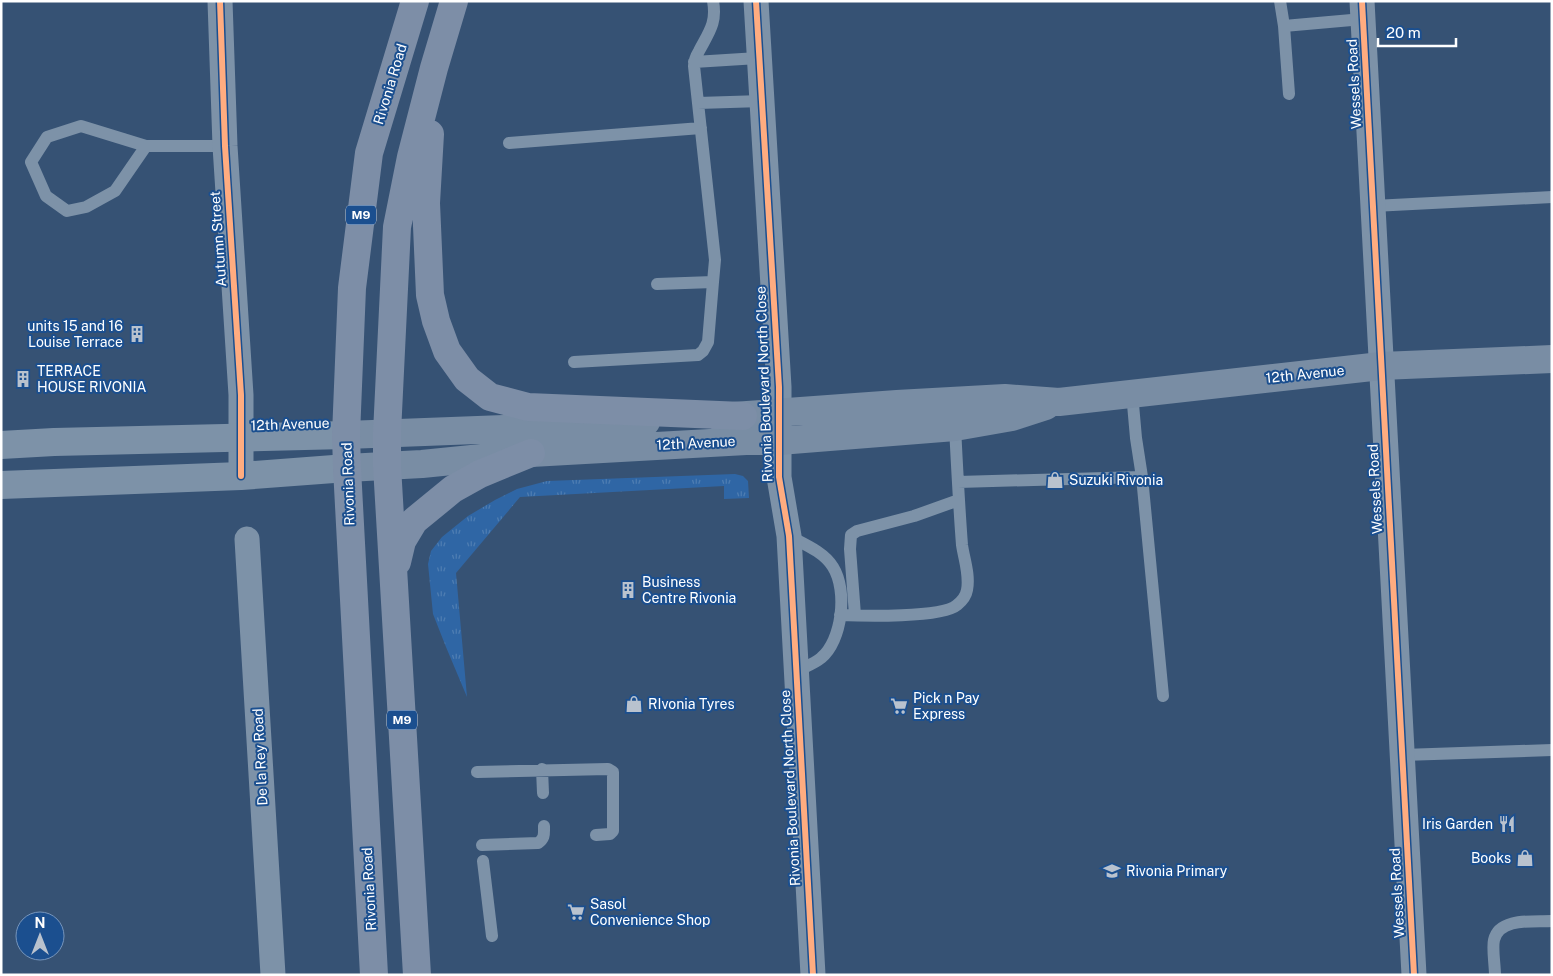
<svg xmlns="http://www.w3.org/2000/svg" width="1553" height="976" font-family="'Public Sans',sans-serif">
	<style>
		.grass { fill: url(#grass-tufts) }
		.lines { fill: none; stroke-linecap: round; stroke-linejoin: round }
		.service { stroke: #7d92a8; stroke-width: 12 }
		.minor { stroke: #7d92a8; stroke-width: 25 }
		.tertiary { stroke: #7d92a8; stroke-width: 28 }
		.secondary { stroke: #798da4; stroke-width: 28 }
		.primary { stroke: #7d8ea7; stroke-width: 28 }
		.cycleway-casing { stroke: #1b4f8f; stroke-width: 9 }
		.cycleway { stroke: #ffac80; stroke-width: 6 }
		.labels { text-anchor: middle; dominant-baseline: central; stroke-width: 4; stroke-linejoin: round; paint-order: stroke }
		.shield { fill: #1b4f8f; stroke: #bbcadd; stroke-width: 1 }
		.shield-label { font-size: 12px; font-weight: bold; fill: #fff }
		.street-label { font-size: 14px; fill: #fff; stroke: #1b4f8f }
		.poi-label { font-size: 14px; fill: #fff; stroke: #1b4f8f; text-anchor: start }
	</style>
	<defs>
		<pattern id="grass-tufts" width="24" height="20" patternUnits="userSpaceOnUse" patternTransform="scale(1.25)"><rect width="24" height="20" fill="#2f66a5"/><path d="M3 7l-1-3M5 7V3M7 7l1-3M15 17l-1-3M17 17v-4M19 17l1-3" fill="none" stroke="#4e7db2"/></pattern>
	</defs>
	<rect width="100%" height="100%" fill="#365274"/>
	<path class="grass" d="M 735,474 L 743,476 L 748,481 L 749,498 L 724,499 L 724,486 L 520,497 L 456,573 L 467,697 L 446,647 L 433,614 L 428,564 L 431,551 L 442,537 L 468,516 L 495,500 L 517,489 L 547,481 Z"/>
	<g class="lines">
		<path class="service" d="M 1280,1 L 1284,26 L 1289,94
			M 1284,26 L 1363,19
			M 694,62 L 758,58
			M 698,103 L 762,101
			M 509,143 L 701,128
			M 146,146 L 115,191 L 86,207 L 67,211 L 46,196 L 31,162 L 47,137 L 81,126 L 146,146 L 225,146
			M 1373,206 L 1552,197
			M 657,284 L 713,282 L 715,260 L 694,66 C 694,60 696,56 699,51 C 709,32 717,23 713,1
			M 574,362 L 698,355 L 703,351 L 708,342 L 713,282
			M 1132,393 L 1136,438 L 1142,477 L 1163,696
			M 958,482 L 1142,477
			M 789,536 C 804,544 824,552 833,567 C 848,591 842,641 821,658 C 814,664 804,667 797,671
			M 840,615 C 863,616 942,618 957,605 C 962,601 966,596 967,590 C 970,575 964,559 962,545 C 959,506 957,466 955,427
			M 855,615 L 850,549 L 851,535 L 857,531 L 914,516 L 959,500
			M 1403,755 L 1552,750
			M 542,769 L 543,793
			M 477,772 L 608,769 L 613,772 L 613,831 L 610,834 L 596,835
			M 482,845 L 538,843 C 545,838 544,834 544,826
			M 483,861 L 492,936
			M 1495,975 C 1495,965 1492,948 1494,940 C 1499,917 1534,922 1552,921"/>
		<path class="minor" d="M 220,1 L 225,146 L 241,395 L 241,476
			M 756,1 L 779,387 L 779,477 L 789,536 L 813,975
			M 1362,1 L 1414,975
			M 247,539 L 273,975"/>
		<path class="tertiary" d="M 1,445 L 54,442 L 346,435
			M 1,485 L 241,476 L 347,468"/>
		<path class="secondary" d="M 719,417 L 897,404 L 1005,398 L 1059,402 L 1381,366 L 1552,359
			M 346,435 L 557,427 L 646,422
			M 347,468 L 422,464 L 531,453 L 746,441 L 779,441 L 955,427 L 1012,417 L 1046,406"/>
		<path class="primary" d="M 430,134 L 426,203 L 430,295 L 436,321 L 447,351 L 467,379 L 490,397 L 528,407 L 743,416
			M 397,562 L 402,541 L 414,521 L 453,489 L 480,474 L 531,453
			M 374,975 L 347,468 L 346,435 L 352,288 L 369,153 L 415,1
			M 417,975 L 387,466 L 387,433 L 397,227 L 411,157 L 434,68 L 454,1"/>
		<g class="cycleway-casing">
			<path id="cycleway" d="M 220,1 L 225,146 L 241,395 L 241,476
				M 756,1 L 779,387 L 779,477 L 789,536 L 813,975
				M 1362,1 L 1414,975"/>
		</g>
		<use href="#cycleway" class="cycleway"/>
	</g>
	<defs>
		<g id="building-bare" transform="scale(1.35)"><path d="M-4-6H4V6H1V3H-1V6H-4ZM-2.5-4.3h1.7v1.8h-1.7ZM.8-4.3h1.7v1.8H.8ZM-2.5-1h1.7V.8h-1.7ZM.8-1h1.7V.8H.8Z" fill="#b9c2ce" stroke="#1b4f8f" stroke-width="2.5" paint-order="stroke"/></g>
		<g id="shop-bare" transform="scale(1.35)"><path d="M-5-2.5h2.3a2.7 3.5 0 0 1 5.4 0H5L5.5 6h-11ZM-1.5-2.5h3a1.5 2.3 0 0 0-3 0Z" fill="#b9c2ce" stroke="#1b4f8f" stroke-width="2.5" paint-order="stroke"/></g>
		<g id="supermarket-bare" transform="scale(1.35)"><path d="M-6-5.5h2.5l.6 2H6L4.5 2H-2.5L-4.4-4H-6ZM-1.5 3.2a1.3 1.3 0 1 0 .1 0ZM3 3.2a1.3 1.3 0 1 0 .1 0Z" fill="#b9c2ce" stroke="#1b4f8f" stroke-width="2.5" paint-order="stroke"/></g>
		<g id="restaurant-bare" transform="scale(1.35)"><path d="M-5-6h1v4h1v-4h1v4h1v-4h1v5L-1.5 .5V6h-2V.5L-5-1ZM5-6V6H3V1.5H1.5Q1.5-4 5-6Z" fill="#b9c2ce" stroke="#1b4f8f" stroke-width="2.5" paint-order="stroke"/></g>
		<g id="school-bare" transform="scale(1.35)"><path d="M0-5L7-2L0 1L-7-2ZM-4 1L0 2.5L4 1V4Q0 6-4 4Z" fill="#b9c2ce" stroke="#1b4f8f" stroke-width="2.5" paint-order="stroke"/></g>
	</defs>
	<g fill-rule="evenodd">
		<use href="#building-bare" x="137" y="334"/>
		<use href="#building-bare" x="23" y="379"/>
		<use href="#shop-bare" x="1055" y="480"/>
		<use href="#building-bare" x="628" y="590"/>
		<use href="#shop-bare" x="634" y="704"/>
		<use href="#supermarket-bare" x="899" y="706"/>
		<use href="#restaurant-bare" x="1507" y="824"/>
		<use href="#shop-bare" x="1525" y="858"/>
		<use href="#school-bare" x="1112" y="871"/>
		<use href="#supermarket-bare" x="576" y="912"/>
	</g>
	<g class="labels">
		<g class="shield">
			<rect x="346" y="205.5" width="30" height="19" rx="4"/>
			<rect x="387" y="710.5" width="30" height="19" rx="4"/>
		</g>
		<g class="shield-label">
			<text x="361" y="215">M9</text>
			<text x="402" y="720">M9</text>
		</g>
		<g class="street-label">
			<text transform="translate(390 84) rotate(-73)">Rivonia Road</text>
			<text transform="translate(1354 84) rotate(-93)">Wessels Road</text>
			<text transform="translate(218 239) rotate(-94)">Autumn Street</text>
			<text transform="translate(1305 374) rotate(-6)">12th Avenue</text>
			<text transform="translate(764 384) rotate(-92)">Rivonia Boulevard North Close</text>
			<text transform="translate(290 424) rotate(-2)">12th Avenue</text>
			<text transform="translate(696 443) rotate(-3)">12th Avenue</text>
			<text transform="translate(348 484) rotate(-92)">Rivonia Road</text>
			<text transform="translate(1375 489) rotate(-93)">Wessels Road</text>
			<text transform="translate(260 757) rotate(-93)">De la Rey Road</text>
			<text transform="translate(790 788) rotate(-93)">Rivonia Boulevard North Close</text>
			<text transform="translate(369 889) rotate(-93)">Rivonia Road</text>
			<text transform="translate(1397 893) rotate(-93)">Wessels Road</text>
		</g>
		<g class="poi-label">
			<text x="123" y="326" text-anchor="end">units 15 and 16<tspan x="123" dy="16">Louise Terrace</tspan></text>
			<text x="37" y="371">TERRACE<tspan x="37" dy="16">HOUSE RIVONIA</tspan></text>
			<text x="1069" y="480">Suzuki Rivonia</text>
			<text x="642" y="582">Business<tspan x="642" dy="16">Centre Rivonia</tspan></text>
			<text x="913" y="698">Pick n Pay<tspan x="913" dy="16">Express</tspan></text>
			<text x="648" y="704">RIvonia Tyres</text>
			<text x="1493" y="824" text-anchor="end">Iris Garden</text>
			<text x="1511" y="858" text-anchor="end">Books</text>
			<text x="1126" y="871">Rivonia Primary</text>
			<text x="590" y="904">Sasol<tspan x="590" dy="16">Convenience Shop</tspan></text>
		</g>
	</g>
	<rect width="1553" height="976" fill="none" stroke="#ffffff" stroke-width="5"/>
	<g transform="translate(40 936)"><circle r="24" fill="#1b4f8f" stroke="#7695bc"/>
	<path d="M0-4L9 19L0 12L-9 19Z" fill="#b9c2ce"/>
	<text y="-8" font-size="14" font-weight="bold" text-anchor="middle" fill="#ffffff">N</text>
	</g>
	<path d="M1378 38v8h78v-8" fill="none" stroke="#ffffff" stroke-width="2.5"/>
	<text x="1386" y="38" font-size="15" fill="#ffffff" stroke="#1b4f8f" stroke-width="4" paint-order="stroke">20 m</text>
</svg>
